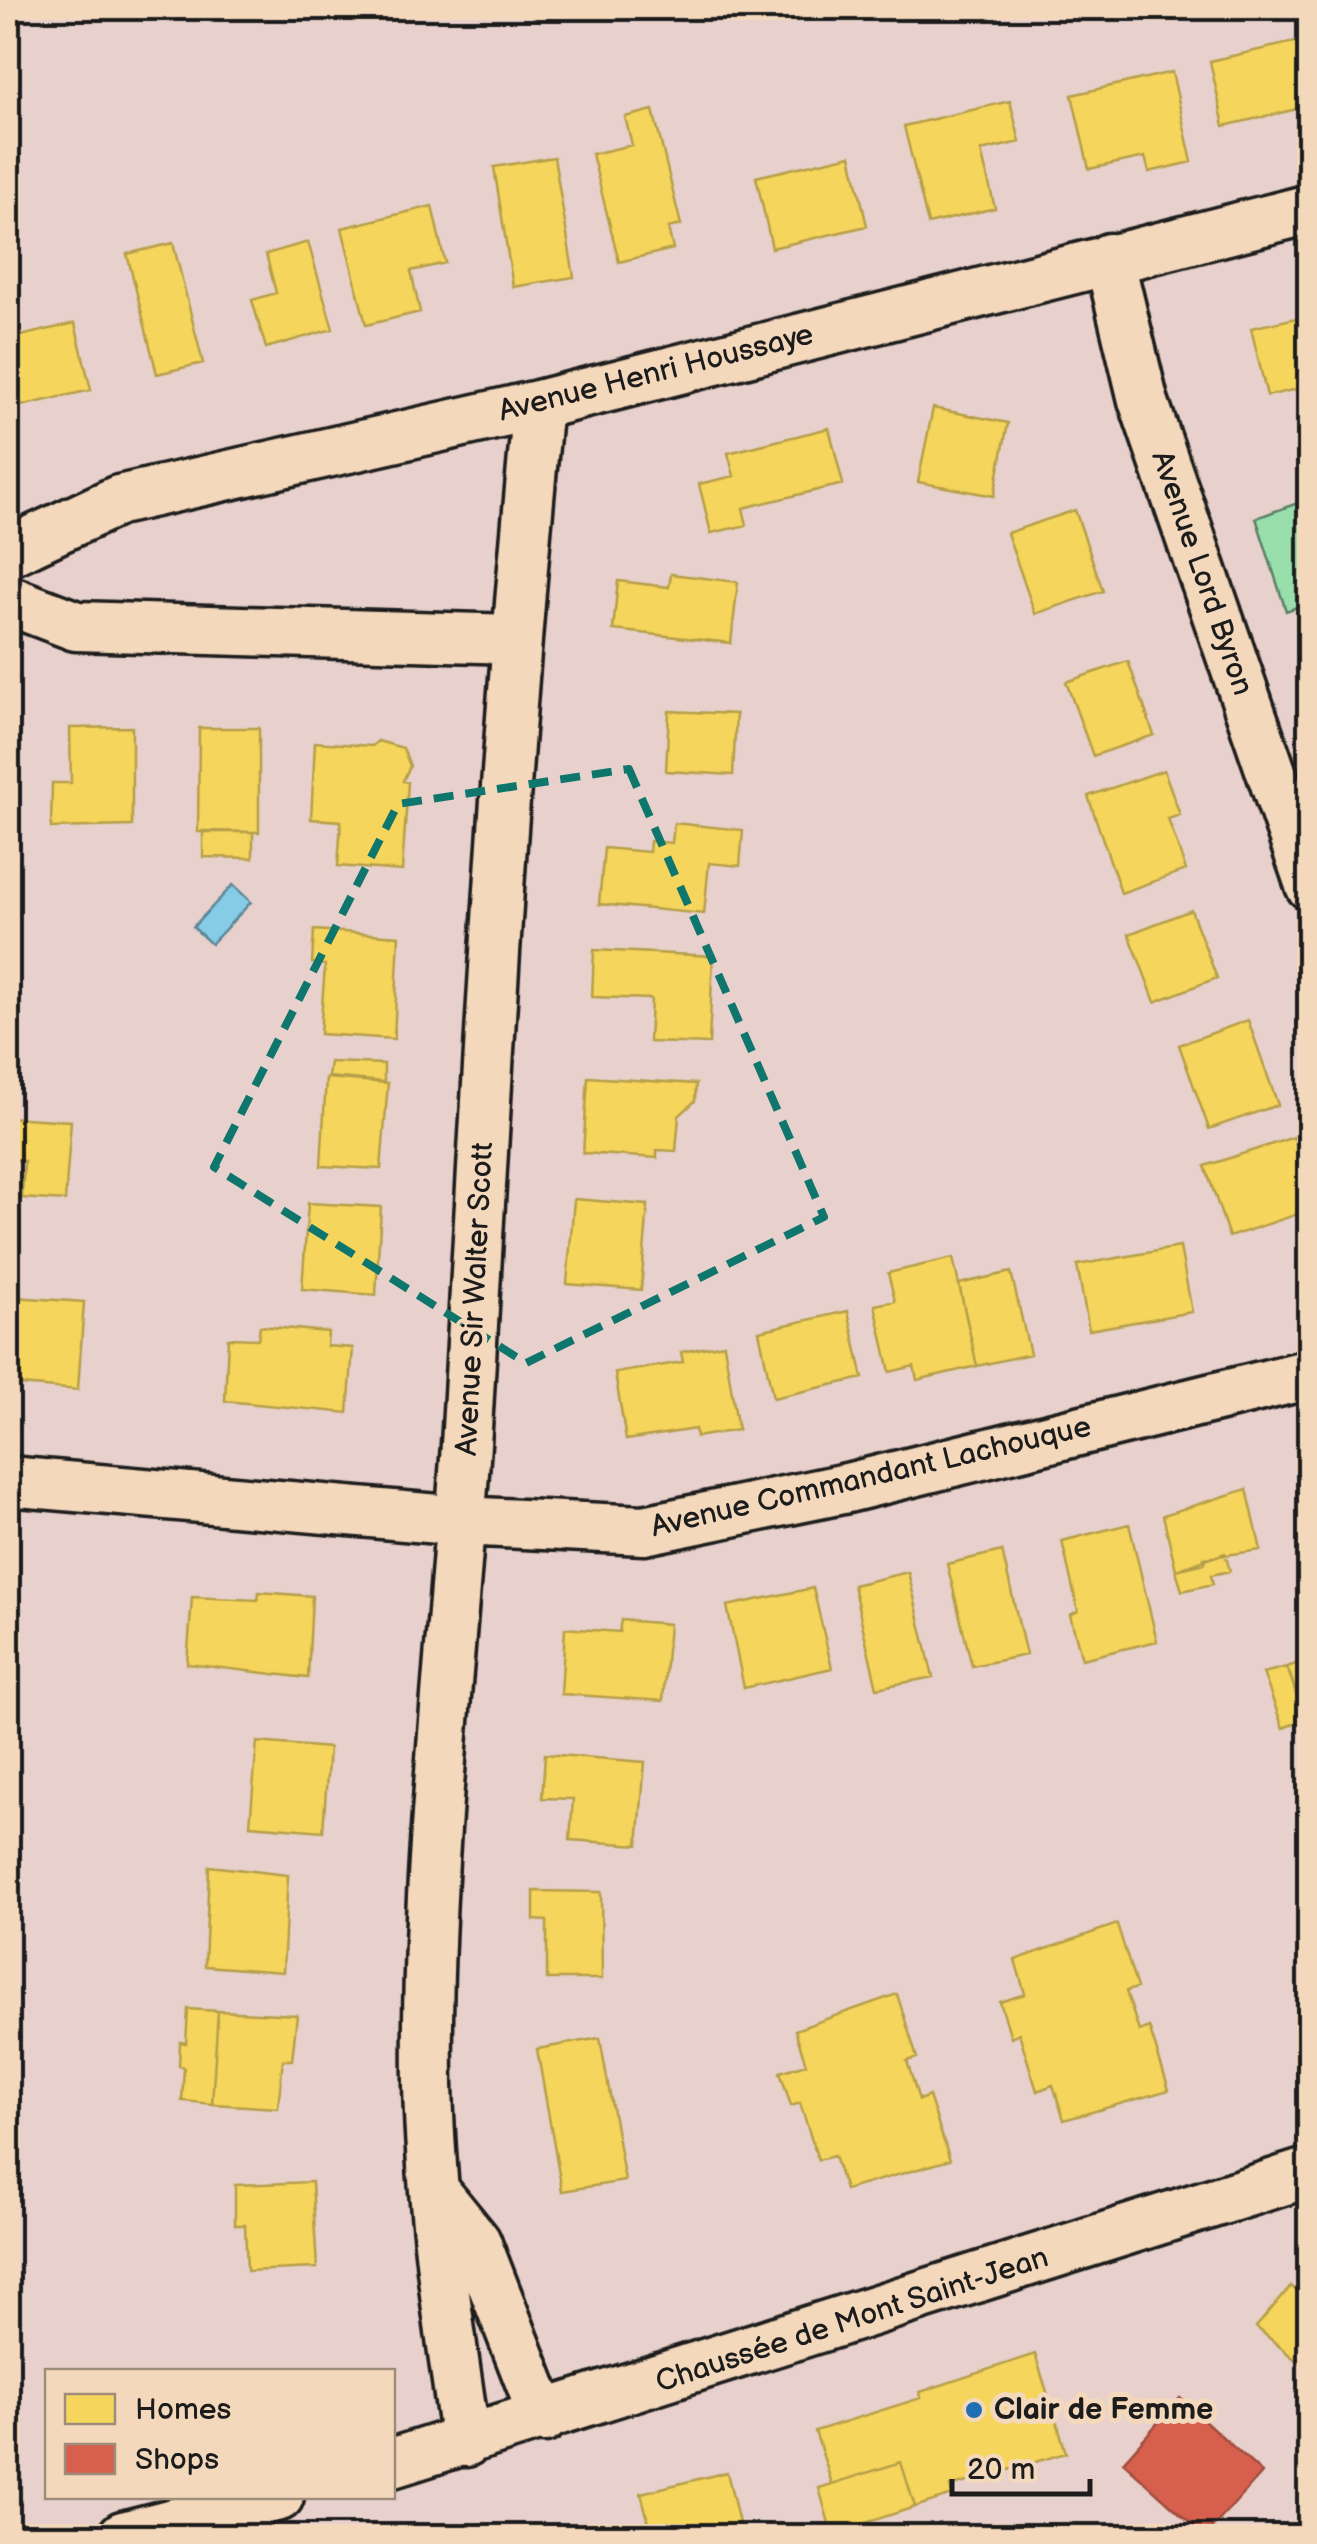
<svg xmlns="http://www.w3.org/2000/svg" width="1317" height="2544" font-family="'Balsamiq Sans',sans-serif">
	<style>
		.green { fill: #98dfac; stroke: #5a7e64; stroke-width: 2.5 }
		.water { fill: #86cce7; stroke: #5c8696; stroke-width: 2.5 }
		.homes { fill: #f6d55c; stroke: #b59e49; stroke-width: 2.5 }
		.shops { fill: #d6604d; stroke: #9e4c3e; stroke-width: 2.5 }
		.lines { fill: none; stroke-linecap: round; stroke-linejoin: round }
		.minor-casing { stroke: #1c1c1c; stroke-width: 55 }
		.minor { stroke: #f4d8bb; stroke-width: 48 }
		.marked { fill: none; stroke: #0f766e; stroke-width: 8; stroke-dasharray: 20 12; stroke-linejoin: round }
		.poi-dot { fill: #1f6fb2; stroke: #f4d8bb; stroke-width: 4 }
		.labels { text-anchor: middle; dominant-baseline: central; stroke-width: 10; stroke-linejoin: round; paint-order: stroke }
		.street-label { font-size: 30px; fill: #1c1c1c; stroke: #f4d8bb }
		.poi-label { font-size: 30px; font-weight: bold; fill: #1c1c1c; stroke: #f4d8bb; text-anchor: start }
	</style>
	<rect width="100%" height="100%" fill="#e8d1cc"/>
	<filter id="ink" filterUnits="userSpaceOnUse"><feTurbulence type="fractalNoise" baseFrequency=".01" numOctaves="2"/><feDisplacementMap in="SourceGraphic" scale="20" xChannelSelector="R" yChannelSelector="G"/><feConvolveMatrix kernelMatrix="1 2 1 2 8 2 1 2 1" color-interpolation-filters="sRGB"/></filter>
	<g filter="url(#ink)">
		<path class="green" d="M 1309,499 L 1309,603 L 1286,611 L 1256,518 Z"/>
		<path class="water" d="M 233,885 L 251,902 L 211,944 L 193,927 Z"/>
		<path class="homes" d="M 1303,40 L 1310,69 L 1310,106 L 1224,126 L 1210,61 Z
			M 1172,72 L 1192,162 L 1149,172 L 1145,157 L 1089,169 L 1072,95 Z
			M 1010,101 L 1020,142 L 981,151 L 995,208 L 928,224 L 904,126 Z
			M 653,110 L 681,225 L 668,228 L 673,249 L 619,262 L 592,154 L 632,145 L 625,117 Z
			M 851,155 L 867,226 L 772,248 L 756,177 Z
			M 554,157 L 574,277 L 513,287 L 494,167 Z
			M 432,206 L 445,263 L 411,271 L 420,312 L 366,325 L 342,228 Z
			M 308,242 L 333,329 L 266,348 L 252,300 L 276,293 L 266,254 Z
			M 173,243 L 203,363 L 157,374 L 127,254 Z
			M 1310,315 L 1310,386 L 1267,396 L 1251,328 Z
			M 75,323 L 91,390 L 8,409 L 8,339 Z
			M 933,408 L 1008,423 L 994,496 L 918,482 Z
			M 829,428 L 843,484 L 743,508 L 747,525 L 711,533 L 699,484 L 734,476 L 728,453 Z
			M 1075,510 L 1103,591 L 1035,614 L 1007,533 Z
			M 671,574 L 738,582 L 731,643 L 613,630 L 618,581 L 669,587 Z
			M 1128,661 L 1154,735 L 1093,756 L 1066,682 Z
			M 669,711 L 736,714 L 733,775 L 666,771 Z
			M 132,727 L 132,826 L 51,828 L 52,783 L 71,783 L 70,728 Z
			M 199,728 L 259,728 L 259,832 L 198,832 Z
			M 378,741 L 403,748 L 410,766 L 403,781 L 408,782 L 402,871 L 338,866 L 341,821 L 311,819 L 315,742 L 372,746 Z
			M 1164,770 L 1180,815 L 1168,819 L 1186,870 L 1121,893 L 1088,796 Z
			M 674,823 L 743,830 L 740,866 L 709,863 L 704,914 L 599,904 L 604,848 L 649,852 L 650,841 L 672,843 Z
			M 203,831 L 253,832 L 253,858 L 203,857 Z
			M 1191,910 L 1217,978 L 1155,1002 L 1129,934 Z
			M 314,930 L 399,936 L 394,1039 L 320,1034 L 325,965 L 312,963 Z
			M 594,950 L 713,956 L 709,1044 L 649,1042 L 651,999 L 592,997 Z
			M 1248,1020 L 1278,1105 L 1209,1129 L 1179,1045 Z
			M 330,1062 L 384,1064 L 384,1082 L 328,1077 Z
			M 588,1077 L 696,1084 L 695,1101 L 679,1116 L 676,1151 L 657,1150 L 657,1158 L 583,1153 Z
			M 326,1078 L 388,1083 L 381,1169 L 321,1166 Z
			M 8,1117 L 71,1121 L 65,1201 L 22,1198 L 24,1161 L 8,1160 Z
			M 1294,1137 L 1310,1183 L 1310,1210 L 1229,1237 L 1205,1166 Z
			M 574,1199 L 648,1205 L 641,1290 L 567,1284 Z
			M 308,1203 L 381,1207 L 376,1295 L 302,1289 Z
			M 1180,1247 L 1192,1312 L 1089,1330 L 1077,1265 Z
			M 953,1258 L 977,1366 L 917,1380 L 914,1366 L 890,1372 L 875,1305 L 895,1301 L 888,1273 Z
			M 1011,1272 L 1030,1354 L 977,1366 L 959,1284 Z
			M 15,1297 L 84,1302 L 78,1390 L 9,1384 Z
			M 848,1311 L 863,1378 L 773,1398 L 759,1331 Z
			M 260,1326 L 328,1332 L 327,1346 L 353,1348 L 348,1413 L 225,1401 L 228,1338 L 258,1339 Z
			M 724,1344 L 738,1430 L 696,1437 L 695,1429 L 626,1440 L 615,1373 L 683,1362 L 681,1352 Z
			M 1247,1489 L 1261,1550 L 1204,1558 L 1205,1563 L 1176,1570 L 1163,1515 Z
			M 1129,1524 L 1157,1641 L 1082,1659 L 1070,1615 L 1078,1611 L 1062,1541 Z
			M 1002,1551 L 1026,1655 L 972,1666 L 947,1564 Z
			M 1225,1553 L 1230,1571 L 1211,1575 L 1213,1584 L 1182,1591 L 1176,1570 Z
			M 908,1572 L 933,1677 L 877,1688 L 853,1585 Z
			M 813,1588 L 832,1668 L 744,1688 L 727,1606 Z
			M 259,1592 L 312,1596 L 308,1678 L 187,1664 L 192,1597 L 258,1600 Z
			M 621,1620 L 669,1624 L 663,1701 L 561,1694 L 565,1628 L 619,1632 Z
			M 1310,1659 L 1310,1719 L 1306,1722 L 1287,1667 Z
			M 1287,1667 L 1306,1719 L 1283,1728 L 1263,1673 Z
			M 257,1742 L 329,1748 L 323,1831 L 250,1825 Z
			M 545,1754 L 645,1762 L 638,1845 L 570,1840 L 573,1799 L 542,1798 Z
			M 209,1866 L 288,1875 L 283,1972 L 205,1966 Z
			M 534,1891 L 601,1892 L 602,1979 L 547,1979 L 547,1921 L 534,1920 Z
			M 1117,1924 L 1137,1988 L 1126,1991 L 1139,2031 L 1149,2027 L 1169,2090 L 1064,2120 L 1053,2085 L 1037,2091 L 1019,2033 L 1011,2037 L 1000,2002 L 1025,1994 L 1015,1960 Z
			M 897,1994 L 917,2058 L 907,2061 L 919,2100 L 929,2096 L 950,2160 L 845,2190 L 834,2156 L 818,2160 L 800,2103 L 791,2106 L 780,2072 L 806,2064 L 795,2030 Z
			M 188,2009 L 218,2011 L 212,2104 L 182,2101 L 184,2067 L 179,2066 L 180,2042 L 186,2043 Z
			M 218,2011 L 297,2015 L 292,2060 L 283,2060 L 278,2108 L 212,2104 Z
			M 600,2038 L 625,2181 L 562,2191 L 537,2049 Z
			M 312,2182 L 317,2268 L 247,2271 L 245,2225 L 235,2225 L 235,2185 Z
			M 1291,2286 L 1310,2302 L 1310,2372 L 1256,2327 Z
			M 1035,2354 L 1048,2395 L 1039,2397 L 1046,2417 L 1055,2415 L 1066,2453 L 950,2487 L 952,2495 L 915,2507 L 901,2462 L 832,2484 L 815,2431 L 921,2398 L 920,2392 Z
			M 901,2462 L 915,2507 L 832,2534 L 819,2488 Z
			M 727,2472 L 742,2536 L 652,2536 L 641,2493 Z"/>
		<path class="shops" d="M 1180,2398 L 1262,2473 L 1205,2536 L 1123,2462 Z"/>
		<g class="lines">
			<g class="minor-casing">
				<path id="minor" d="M 1109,258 L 1143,400 L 1310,885
					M 8,552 L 119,500 L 538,405 L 1310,209
					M 8,600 L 76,626 L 515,639
					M 8,1481 L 461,1521 L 644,1530 L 847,1488 L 1310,1374
					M 437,2194 L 476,2242 L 544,2418
					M 466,2442 C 448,2323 431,2205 428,2085 C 425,1866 453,1648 467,1429 C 487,1087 504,745 538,405
					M 392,2463 L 1310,2172
					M 123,2536 L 279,2496"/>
			</g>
			<use href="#minor" class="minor"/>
		</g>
	</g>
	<path class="marked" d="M 629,769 L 824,1217 L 526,1363 L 214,1167 L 398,804 Z"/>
	<circle class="poi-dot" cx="974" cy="2410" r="10"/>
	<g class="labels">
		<g class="street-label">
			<text transform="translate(656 373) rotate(-14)">Avenue Henri Houssaye</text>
			<text transform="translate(1202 573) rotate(71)">Avenue Lord Byron</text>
			<text transform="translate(475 1299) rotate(-87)">Avenue Sir Walter Scott</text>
			<text transform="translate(871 1477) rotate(-13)">Avenue Commandant Lachouque</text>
			<text transform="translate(852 2320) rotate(-18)">Chaussée de Mont Saint-Jean</text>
		</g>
		<g class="poi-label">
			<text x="994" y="2410">Clair de Femme</text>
		</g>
	</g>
	<rect width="1317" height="2544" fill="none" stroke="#f4d8bb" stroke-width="40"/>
	<rect x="20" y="20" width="1277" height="2504" fill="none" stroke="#1c1c1c" stroke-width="4" filter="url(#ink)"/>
	<rect x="45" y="2369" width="350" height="130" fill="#f4d8bb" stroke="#9e8d7b" stroke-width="2.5"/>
	<rect x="65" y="2394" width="50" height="30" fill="#f6d55c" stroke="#9e8d7b" stroke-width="2.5"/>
	<text x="135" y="2419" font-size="30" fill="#1c1c1c">Homes</text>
	<rect x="65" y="2444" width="50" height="30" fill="#d6604d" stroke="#9e8d7b" stroke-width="2.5"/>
	<text x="135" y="2469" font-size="30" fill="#1c1c1c">Shops</text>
	<path d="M952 2479v15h138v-15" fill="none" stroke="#1c1c1c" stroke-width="5"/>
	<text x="967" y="2479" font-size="30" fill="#1c1c1c" stroke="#f4d8bb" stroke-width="8" paint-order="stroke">20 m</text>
</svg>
